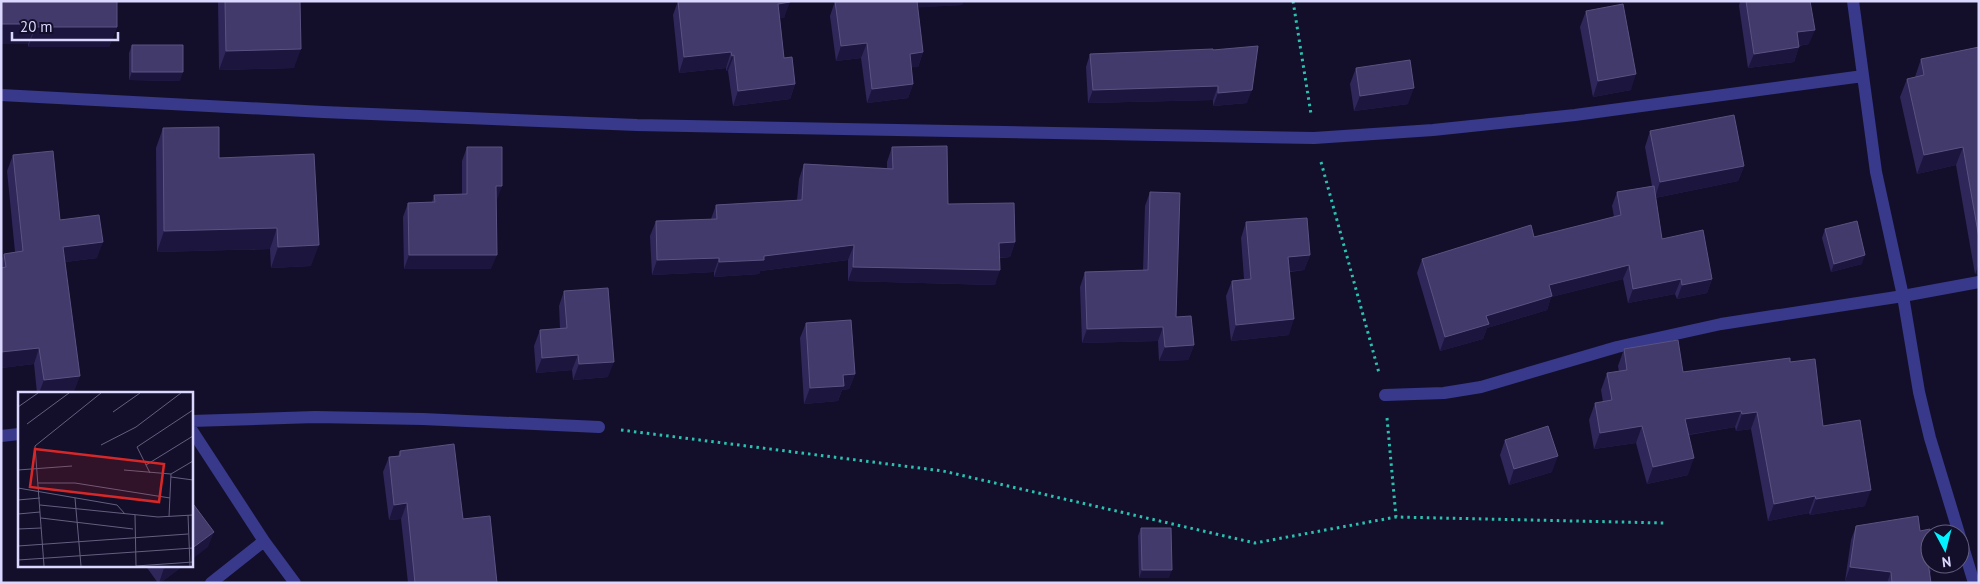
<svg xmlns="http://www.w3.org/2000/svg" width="1980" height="584" font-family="'PT Sans',sans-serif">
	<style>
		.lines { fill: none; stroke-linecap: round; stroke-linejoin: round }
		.path { stroke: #2ac1b0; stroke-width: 3; stroke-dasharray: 2.5 4; stroke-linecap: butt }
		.street { stroke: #38398b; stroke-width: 12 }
		.wall { fill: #2f2759 }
		.shaded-wall { fill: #1c163e }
		.building { fill: #413a6a; stroke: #5a5382 }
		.inset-road { fill: none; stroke: #635f7f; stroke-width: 1 }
		.view { fill: #d62828; fill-opacity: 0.15; stroke: #d62828; stroke-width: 2.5 }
		.inset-edge { fill: none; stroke: #dbd8ff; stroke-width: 2.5 }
	</style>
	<rect width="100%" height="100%" fill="#130f2a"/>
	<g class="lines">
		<path class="path" d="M 1293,1 L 1311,114
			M 1321,162 L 1379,373
			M 1387,418 L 1396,517
			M 621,430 L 943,471 L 1255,543 L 1396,517 L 1664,523"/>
		<path class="street" d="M 1853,1 L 1876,172 L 1903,296 L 1919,392 L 1930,438 L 1974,583
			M 1,95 L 323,112 L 637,125 L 1314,138 L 1433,130 L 1575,115 L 1863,76
			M 1385,395 L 1444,393 L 1481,387 L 1617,347 L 1721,324 L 1903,296 L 1979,282
			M 191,421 L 315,417 L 423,419 L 599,427
			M 191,429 L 264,541 L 211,583
			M 1,436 L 19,434
			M 264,541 L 295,583"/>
	</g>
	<path class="wall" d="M 1,1 L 117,27 L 109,47 L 28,47 L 28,44 L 1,44 Z
		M 218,1 L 319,1 L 300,2 L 294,68 L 219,70 Z
		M 678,1 L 789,1 L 784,18 L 780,18 L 784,58 L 795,84 L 790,99 L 733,106 L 728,71 L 726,71 L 726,68 L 679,73 L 673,15 Z
		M 835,1 L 963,1 L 962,5 L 917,7 L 923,52 L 918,67 L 911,67 L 913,84 L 908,98 L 867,103 L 861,58 L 836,61 L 830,16 Z
		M 1740,1 L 1810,1 L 1809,44 L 1799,46 L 1794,62 L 1748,68 L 1739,6 Z
		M 1586,11 L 1631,90 L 1593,97 L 1580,27 Z
		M 132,45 L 180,81 L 129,80 L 129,53 Z
		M 1979,47 L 1979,274 L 1975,274 L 1956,165 L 1917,174 L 1900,97 L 1907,79 L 1915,77 L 1921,59 Z
		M 1213,50 L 1247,103 L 1213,106 L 1213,100 L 1088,103 L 1086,67 L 1090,54 Z
		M 1356,68 L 1408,104 L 1354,111 L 1350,84 Z
		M 163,128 L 219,158 L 311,266 L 271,268 L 270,249 L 157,252 L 156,148 Z
		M 1650,131 L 1744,166 L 1738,181 L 1655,198 L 1662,239 L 1712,279 L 1707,293 L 1677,299 L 1675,294 L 1628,303 L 1623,279 L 1551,297 L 1547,310 L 1487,328 L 1483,339 L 1440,351 L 1417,273 L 1422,259 L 1534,237 L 1614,217 L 1612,206 L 1617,192 L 1652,186 L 1645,147 Z
		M 467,147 L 497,200 L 496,200 L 491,269 L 404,269 L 403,217 L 408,203 L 432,202 L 434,195 L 462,194 L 462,161 Z
		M 892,147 L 948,204 L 1015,242 L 1010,257 L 1000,258 L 995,285 L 848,281 L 848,260 L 760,271 L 759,274 L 714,277 L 714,272 L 652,275 L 650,236 L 656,221 L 711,219 L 716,205 L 797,200 L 799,179 L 804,164 L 887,168 L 887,162 Z
		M 13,155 L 60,220 L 97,258 L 65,262 L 74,392 L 37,393 L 34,364 L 1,368 L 1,261 L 4,254 L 15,252 L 7,171 Z
		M 1150,192 L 1176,317 L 1194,345 L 1188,360 L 1159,361 L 1158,341 L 1082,343 L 1080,287 L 1085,272 L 1143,270 L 1145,206 Z
		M 1246,222 L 1310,255 L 1304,270 L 1290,272 L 1289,335 L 1231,341 L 1226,296 L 1232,281 L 1244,279 L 1241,238 Z
		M 1825,229 L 1862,264 L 1831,272 L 1822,238 Z
		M 564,291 L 608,377 L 573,380 L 572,370 L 536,373 L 534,346 L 540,330 L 560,329 L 559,306 Z
		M 806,323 L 855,374 L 849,389 L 842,390 L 838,401 L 804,404 L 800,338 Z
		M 1624,349 L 1683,372 L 1790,362 L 1865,506 L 1810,515 L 1809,513 L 1768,521 L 1751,429 L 1736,431 L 1735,427 L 1689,435 L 1688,475 L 1647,484 L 1636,443 L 1594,449 L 1589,420 L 1595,403 L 1603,402 L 1601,390 L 1607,373 L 1619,372 L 1618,366 Z
		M 1505,440 L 1552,472 L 1509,485 L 1500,455 Z
		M 400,451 L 463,519 L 497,583 L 408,583 L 401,519 L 389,520 L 383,472 L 389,457 L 398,456 Z
		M 1856,526 L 1920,531 L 1930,564 L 1933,564 L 1930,574 L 1931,583 L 1861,583 L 1845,581 L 1851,540 Z
		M 1141,528 L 1169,578 L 1139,578 L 1138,536 Z
		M 145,565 L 184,565 L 160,583 L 158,583 Z"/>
	<path class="shaded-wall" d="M 294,1 L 319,1 L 293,3 Z
		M 913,1 L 963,1 L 962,5 L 910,8 Z
		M 790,2 L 784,18 L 772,19 L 778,4 Z
		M 1,24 L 36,24 L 28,44 L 1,44 Z
		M 36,27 L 117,27 L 109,47 L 28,47 Z
		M 1815,30 L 1809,44 L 1792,47 L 1797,32 Z
		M 867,43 L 861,58 L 836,61 L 841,46 Z
		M 1799,47 L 1794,62 L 1748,68 L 1754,54 Z
		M 301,49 L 294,68 L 219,70 L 226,51 Z
		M 731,52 L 726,68 L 679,73 L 684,57 Z
		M 923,52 L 918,67 L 905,68 L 910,54 Z
		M 734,55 L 728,71 L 726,71 L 732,56 Z
		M 132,72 L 183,72 L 180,81 L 129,80 Z
		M 1636,74 L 1631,90 L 1593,97 L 1598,81 Z
		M 795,84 L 790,99 L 733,106 L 738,91 Z
		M 913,84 L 908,98 L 867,103 L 872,89 Z
		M 1218,86 L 1213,100 L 1088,103 L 1093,90 Z
		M 1414,88 L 1408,104 L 1354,111 L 1360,96 Z
		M 1252,90 L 1247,103 L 1213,106 L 1218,93 Z
		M 1963,147 L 1956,165 L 1917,174 L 1924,155 Z
		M 1744,166 L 1738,181 L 1655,198 L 1660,182 Z
		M 496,186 L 502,186 L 497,200 L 491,200 Z
		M 277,228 L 270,249 L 157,252 L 164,231 Z
		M 103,242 L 97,258 L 57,263 L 63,247 Z
		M 1015,242 L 1010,257 L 993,258 L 999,243 Z
		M 319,245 L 311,266 L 271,268 L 278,247 Z
		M 854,245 L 848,260 L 760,271 L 759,274 L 714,277 L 719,262 Z
		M 409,255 L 497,255 L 491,269 L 404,269 Z
		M 1310,255 L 1304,270 L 1283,272 L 1288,257 Z
		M 1865,255 L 1862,264 L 1831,272 L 1834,264 Z
		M 719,258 L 714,272 L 652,275 L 657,260 Z
		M 1979,264 L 1979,274 L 1975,274 Z
		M 1629,265 L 1623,279 L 1551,297 L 1547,310 L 1487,328 L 1483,339 L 1440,351 L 1445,337 L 1549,285 Z
		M 853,267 L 1000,270 L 995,285 L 848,281 Z
		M 1681,279 L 1675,294 L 1628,303 L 1633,289 Z
		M 1712,279 L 1707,293 L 1677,299 L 1682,285 Z
		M 1294,319 L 1289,335 L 1231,341 L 1236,325 Z
		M 1163,327 L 1158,341 L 1082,343 L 1087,329 Z
		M 1194,345 L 1188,360 L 1159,361 L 1165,347 Z
		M 39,348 L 34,364 L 1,368 L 1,352 Z
		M 578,355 L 572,370 L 536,373 L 542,358 Z
		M 614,362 L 608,377 L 573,380 L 579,364 Z
		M 855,374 L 849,389 L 842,390 L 838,401 L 804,404 L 810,388 L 843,375 Z
		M 80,376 L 74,392 L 39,393 L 44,380 Z
		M 1741,411 L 1735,427 L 1679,436 L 1685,419 Z
		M 1757,412 L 1751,429 L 1736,431 L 1742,414 Z
		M 1642,426 L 1636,443 L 1594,449 L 1600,433 Z
		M 1558,456 L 1552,472 L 1509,485 L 1514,469 Z
		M 1694,458 L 1688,475 L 1647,484 L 1653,467 Z
		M 1871,490 L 1865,506 L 1810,515 L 1816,499 Z
		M 1815,496 L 1809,513 L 1768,521 L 1774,504 Z
		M 407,503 L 401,519 L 389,520 L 394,505 Z
		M 214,532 L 208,547 L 191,560 L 191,549 Z
		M 1928,562 L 1930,562 L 1930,564 L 1933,564 L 1929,575 Z
		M 169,565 L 184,565 L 160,583 L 159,583 L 164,568 Z
		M 1850,567 L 1891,572 L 1887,583 L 1861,583 L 1845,581 Z
		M 1142,570 L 1172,570 L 1169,578 L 1139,578 Z"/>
	<path class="building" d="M 1,1 L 117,1 L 117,27 L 36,27 L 36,24 L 1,24 Z
		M 225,1 L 300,1 L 301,49 L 226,51 Z
		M 678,1 L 789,1 L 790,2 L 778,4 L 784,58 L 792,57 L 795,84 L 738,91 L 734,55 L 732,56 L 731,52 L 684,57 Z
		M 835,1 L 917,1 L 923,52 L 910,54 L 913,84 L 872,89 L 867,43 L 841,46 Z
		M 1746,1 L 1810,1 L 1815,30 L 1797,32 L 1799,47 L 1754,54 Z
		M 1623,4 L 1636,74 L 1598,81 L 1586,11 Z
		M 132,45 L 183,45 L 183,72 L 132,72 Z
		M 1258,46 L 1252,90 L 1218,93 L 1218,86 L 1093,90 L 1090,54 L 1213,49 L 1213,50 Z
		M 1979,47 L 1979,238 L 1963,147 L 1924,155 L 1907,79 L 1924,75 L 1921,59 Z
		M 1410,60 L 1414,88 L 1360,96 L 1356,68 Z
		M 1734,115 L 1744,166 L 1660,182 L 1650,131 Z
		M 219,127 L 219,158 L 314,154 L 319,245 L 278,247 L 277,228 L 164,231 L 163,128 Z
		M 947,146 L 948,204 L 1014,203 L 1015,242 L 999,243 L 1000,270 L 853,267 L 854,245 L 764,256 L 764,260 L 719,262 L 719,258 L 657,260 L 656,221 L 717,219 L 716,205 L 802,200 L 804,164 L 893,169 L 892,147 Z
		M 467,147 L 502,147 L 502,186 L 496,186 L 497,255 L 409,255 L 408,203 L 435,202 L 434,195 L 467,194 Z
		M 53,151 L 60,220 L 99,215 L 103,242 L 63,247 L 80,376 L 44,380 L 39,348 L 1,352 L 1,268 L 6,267 L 4,254 L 23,251 L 13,155 Z
		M 1654,186 L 1662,239 L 1703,230 L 1712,279 L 1682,285 L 1681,279 L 1633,289 L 1629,265 L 1549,285 L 1552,296 L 1486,316 L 1489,324 L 1445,337 L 1422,259 L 1531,225 L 1534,237 L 1621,215 L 1617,192 Z
		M 1150,192 L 1180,193 L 1176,317 L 1191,316 L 1194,345 L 1165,347 L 1163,327 L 1087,329 L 1085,272 L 1148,270 Z
		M 1307,218 L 1310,255 L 1288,257 L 1294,319 L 1236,325 L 1232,281 L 1251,279 L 1246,222 Z
		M 1857,221 L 1865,255 L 1834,264 L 1825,229 Z
		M 608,288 L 614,362 L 579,364 L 578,355 L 542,358 L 540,330 L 567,328 L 564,291 Z
		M 851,320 L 855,374 L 843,375 L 844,386 L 810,388 L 806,323 Z
		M 1678,340 L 1683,372 L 1790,358 L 1790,362 L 1815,359 L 1823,426 L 1860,420 L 1871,490 L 1816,499 L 1815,496 L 1774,504 L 1757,412 L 1742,414 L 1741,411 L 1685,419 L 1694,458 L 1653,467 L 1642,426 L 1600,433 L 1595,403 L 1612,400 L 1607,373 L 1627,370 L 1624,349 Z
		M 1548,426 L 1558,456 L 1514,469 L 1505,440 Z
		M 454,444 L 463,519 L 490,516 L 497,583 L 415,583 L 407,503 L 394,505 L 389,457 L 400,456 L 400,451 Z
		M 191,501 L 214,532 L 191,549 Z
		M 1918,516 L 1920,531 L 1930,529 L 1930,562 L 1928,562 L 1931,583 L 1892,583 L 1891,572 L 1850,567 L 1856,526 Z
		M 1141,528 L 1171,528 L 1172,570 L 1142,570 Z
		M 162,565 L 169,565 L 164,568 Z"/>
	<g transform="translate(18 392)">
		<rect width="175" height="175" fill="#130f2a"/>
		<path class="inset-road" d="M 0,15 L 20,1M 95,20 L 122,1M 9,32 L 51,1M 83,53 L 118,35 L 163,1M 128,73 L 119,55 L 175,18M 0,78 L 54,74M 106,78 L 153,82M 132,81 L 128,73 L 175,44M 153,85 L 175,88M 20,91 L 57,91 L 152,106M 0,96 L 99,113 L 107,122M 57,106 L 63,174M 0,108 L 22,106M 22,113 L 140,125 L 175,123M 0,122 L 22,120M 117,123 L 118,174M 170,123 L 172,174M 151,125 L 153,82 L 175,69M 23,126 L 115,137M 0,137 L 23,136M 0,154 L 170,142M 0,168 L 175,156M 26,174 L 17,54 L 83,1M 118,174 L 175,170"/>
		<path class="view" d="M 17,57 L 146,72 L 141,110 L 12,95 Z"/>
		<rect width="175" height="175" class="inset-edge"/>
	</g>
	<rect width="1980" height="584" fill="none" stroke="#dbd8ff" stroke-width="5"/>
	<g transform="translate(1945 549) rotate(173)"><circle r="24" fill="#130f2a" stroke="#635f7f"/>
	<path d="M0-4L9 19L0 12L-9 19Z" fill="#04f2ff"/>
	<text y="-8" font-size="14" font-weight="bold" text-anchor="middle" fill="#dbd8ff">N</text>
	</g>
	<path d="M12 32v8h106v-8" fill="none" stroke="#dbd8ff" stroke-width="2.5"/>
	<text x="20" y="32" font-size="15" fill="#dbd8ff" stroke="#130f2a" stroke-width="4" paint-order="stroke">20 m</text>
</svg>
